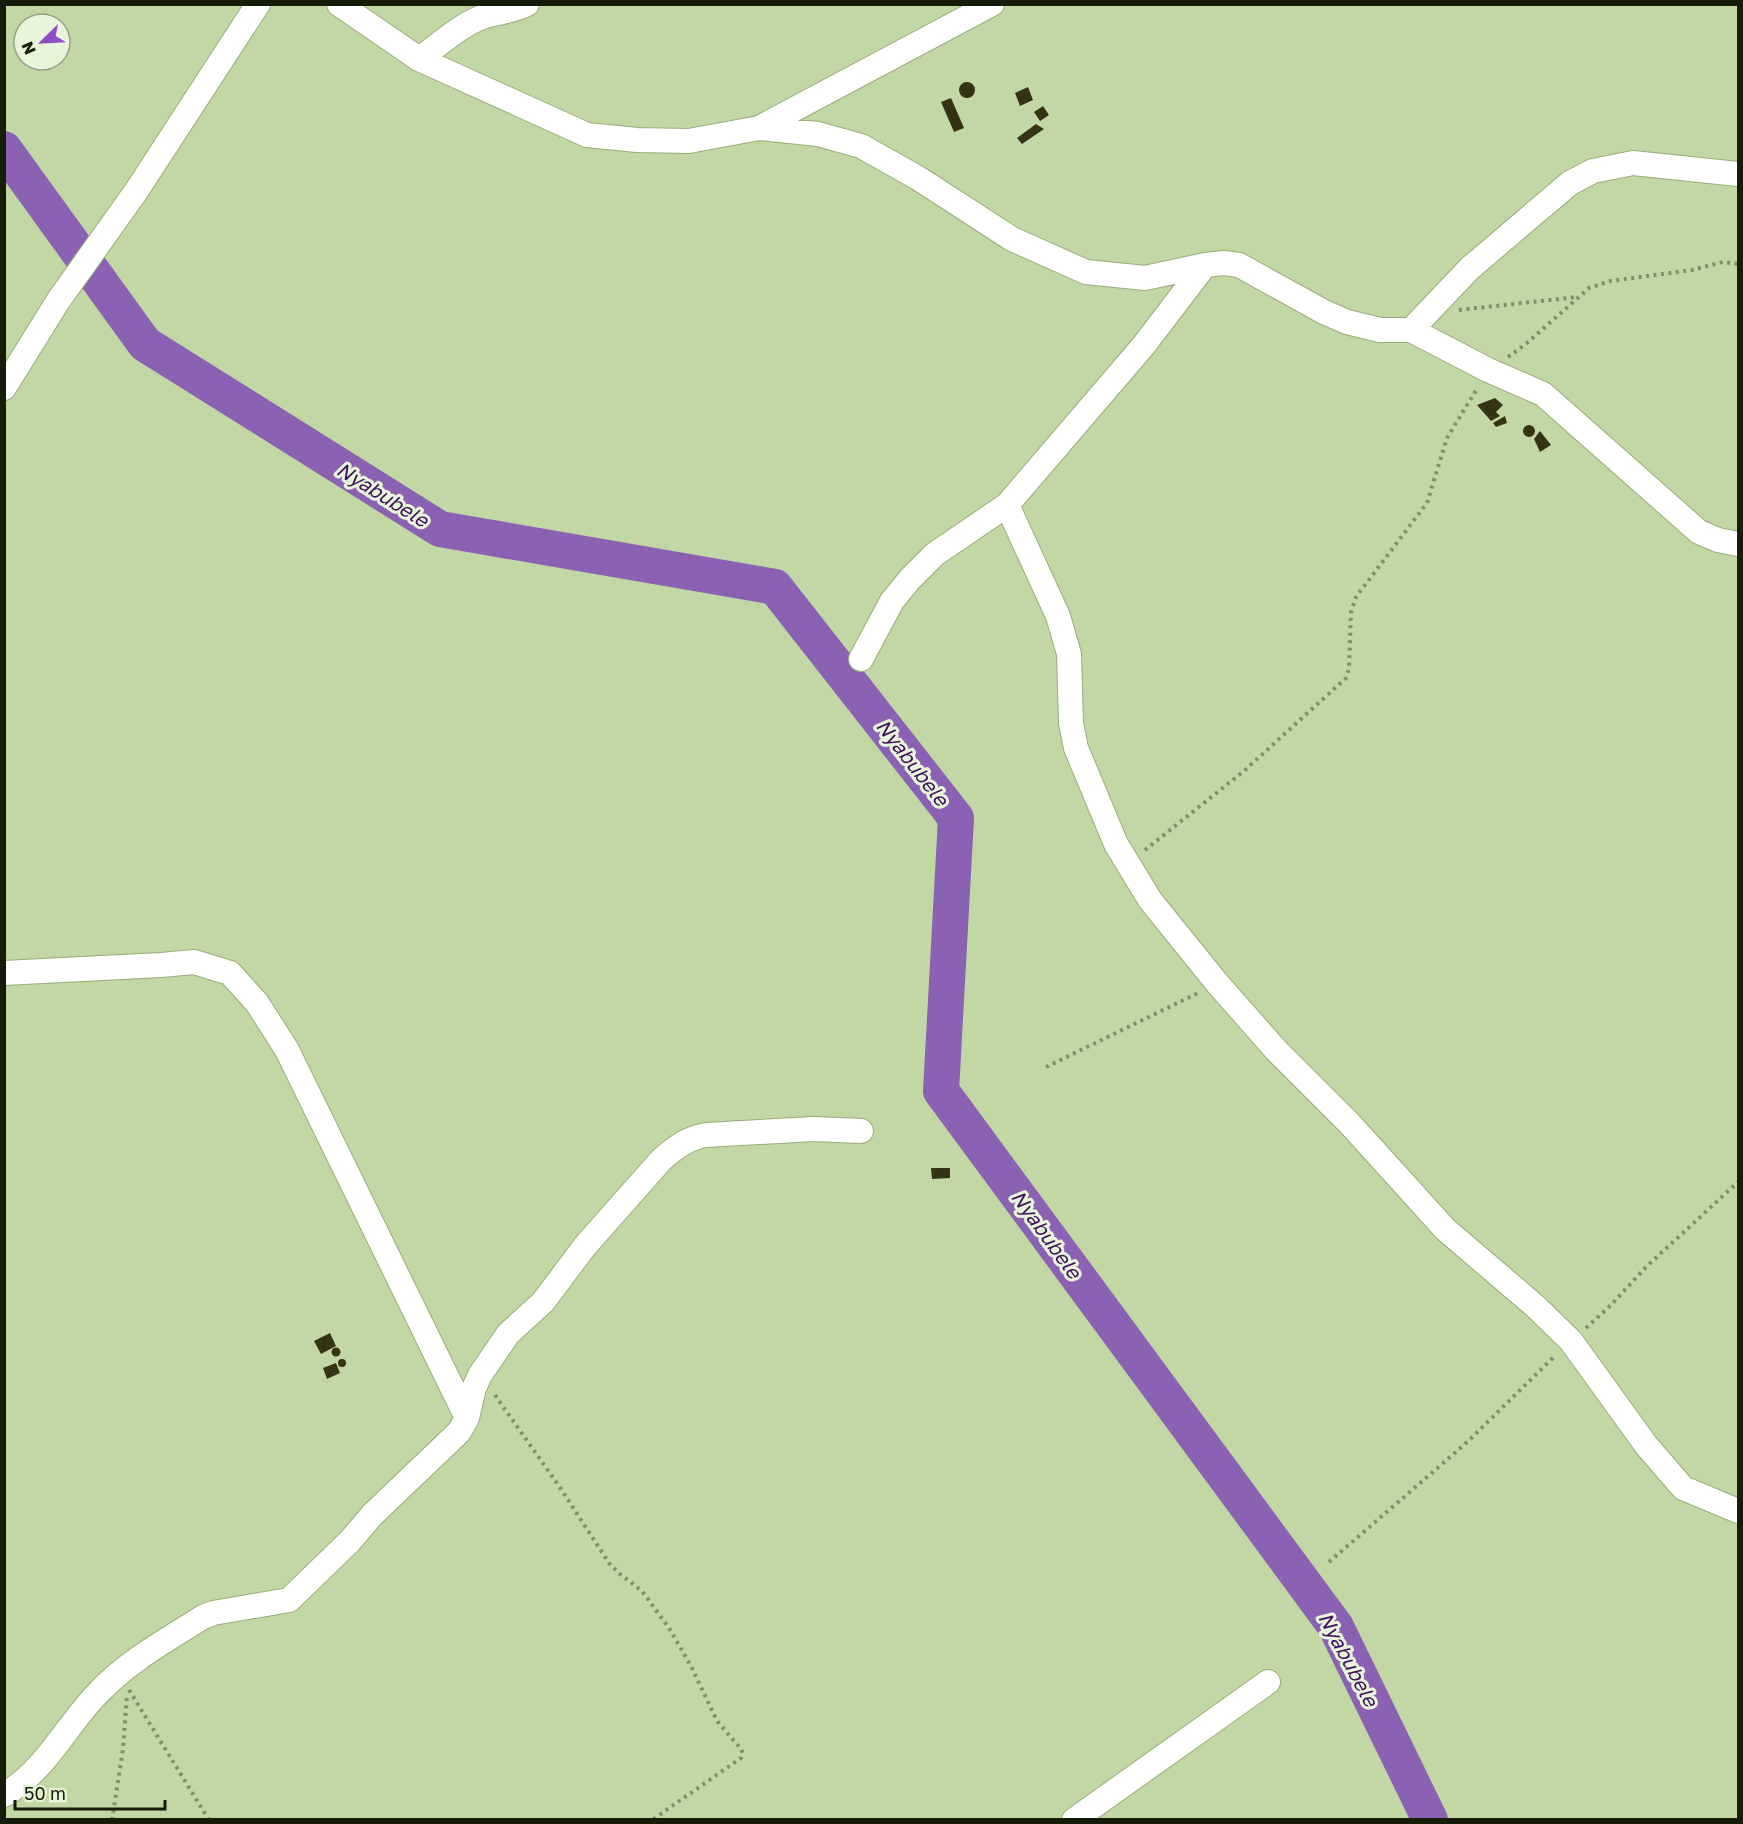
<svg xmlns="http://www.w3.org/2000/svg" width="1743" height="1824" font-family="'Golos Text',sans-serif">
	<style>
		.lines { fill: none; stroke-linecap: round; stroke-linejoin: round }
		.river { stroke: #8b61b3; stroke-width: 36 }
		.building { fill: #353412 }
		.minor-casing { stroke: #98ad7a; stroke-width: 26 }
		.path { stroke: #7f9068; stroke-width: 4; stroke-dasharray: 3 4.5; stroke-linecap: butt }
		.minor { stroke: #fff; stroke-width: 24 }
		.labels { text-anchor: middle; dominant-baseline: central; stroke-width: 6; stroke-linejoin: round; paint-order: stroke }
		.water-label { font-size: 20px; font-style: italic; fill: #3e125e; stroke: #e9f5da }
	</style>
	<rect width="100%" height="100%" fill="#c2d8a4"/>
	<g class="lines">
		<path class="river" d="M 4,149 L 145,344 L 440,529 L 775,587 L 956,818 L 941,1091 L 1336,1627 L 1430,1820"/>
	</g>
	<path class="building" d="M959 90a8 8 0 1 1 16 0a8 8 0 1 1-16 0Z
		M 1028,87 L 1033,100 L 1020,106 L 1015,93 Z
		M 951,98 L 964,128 L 954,132 L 941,102 Z
		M 1043,106 L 1049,115 L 1040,121 L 1034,112 Z
		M 1036,124 L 1044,129 L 1022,144 L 1017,138 Z
		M 1495,398 L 1503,405 L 1496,412 L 1500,416 L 1491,421 L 1477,405 Z
		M 1505,416 L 1507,423 L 1496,427 L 1493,423 Z
		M1523 431a6 6 0 1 1 12 0a6 6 0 1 1-12 0Z
		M 1540,431 L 1551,445 L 1540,452 L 1534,439 Z
		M 931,1168 L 950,1168 L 950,1178 L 932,1179 Z
		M 330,1333 L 336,1346 L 321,1354 L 314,1341 Z
		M331.5 1352a4.5 4.5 0 1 1 9 0a4.5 4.5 0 1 1-9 0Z
		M338 1363a4 4 0 1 1 8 0a4 4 0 1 1-8 0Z
		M 336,1363 L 340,1373 L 327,1379 L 323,1368 Z"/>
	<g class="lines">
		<g class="minor-casing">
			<path id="minor" d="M 339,4 L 419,59 L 587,135 L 637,140 L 689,141 L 759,128 L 992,4
				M 419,59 C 439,45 459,26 482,17 C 497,12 512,12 527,4
				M 759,128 L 818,134 L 861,146 L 918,178 L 1012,239 L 1086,272 L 1145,278 L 1205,265 L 1224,263 L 1239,265 L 1324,312 L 1347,322 L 1380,330 L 1411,330 L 1488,370 L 1543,394 L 1699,532 L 1718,540 L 1738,544
				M 1411,330 L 1470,268 L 1570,183 L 1593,171 L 1633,163 L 1738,174
				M 4,388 L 58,301 L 137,190 L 258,4
				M 1007,505 L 1058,616 L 1069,654 L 1071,723 L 1076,748 L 1116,844 L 1150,900 L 1217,983 L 1276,1050 L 1350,1124 L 1445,1229 L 1535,1306 L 1571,1341 L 1646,1445 L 1683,1488 L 1738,1511
				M 861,659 L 892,601 L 910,579 L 935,554 L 1007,505 L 1144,345 L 1205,265
				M 4,973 L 161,965 L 194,962 L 230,973 L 257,1003 L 287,1050 L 467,1418
				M 4,1795 C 48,1768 64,1728 98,1693 C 128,1661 167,1640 203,1617 L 213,1613 L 289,1600 L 350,1541 L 372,1515 L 459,1432 L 467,1418 L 474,1388 L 480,1375 L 508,1334 L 543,1302 L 585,1246 L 662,1159 C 676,1147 688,1138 706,1135 L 814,1129 L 861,1131
				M 1074,1820 L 1268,1682"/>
		</g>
		<path class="path" d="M 1459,310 L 1577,297
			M 1508,357 L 1527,343 L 1589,288 L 1610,281 L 1692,270 L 1723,262 L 1738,264
			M 1145,850 L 1244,771 L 1346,678 L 1349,669 L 1351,612 L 1356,597 L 1427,503 L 1447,438 L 1478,387
			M 1046,1067 L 1198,993
			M 1586,1328 L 1610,1306 L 1646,1267 L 1738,1182
			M 495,1395 L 561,1489 L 609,1563 L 620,1574 L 642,1591 L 669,1628 L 691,1666 L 717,1721 L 741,1749 L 743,1754 L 741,1758 L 652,1820
			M 1329,1562 L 1464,1445 L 1556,1355
			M 129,1690 L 209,1820
			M 112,1820 L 123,1749 L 127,1695"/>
		<use href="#minor" class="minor"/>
	</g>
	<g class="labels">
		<g class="water-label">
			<text transform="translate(383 494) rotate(32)">Nyabubele</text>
			<text transform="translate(913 762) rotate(52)">Nyabubele</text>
			<text transform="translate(1047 1234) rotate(54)">Nyabubele</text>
			<text transform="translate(1349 1659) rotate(62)">Nyabubele</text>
		</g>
	</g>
	<rect width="1743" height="1824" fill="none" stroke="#151d09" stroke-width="12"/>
	<g transform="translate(42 42) rotate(246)"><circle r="28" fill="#e9f5da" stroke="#949f86" stroke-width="1.5"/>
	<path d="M0-4.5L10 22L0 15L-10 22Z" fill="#8d4dc3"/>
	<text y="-9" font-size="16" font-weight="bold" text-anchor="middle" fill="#151d09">N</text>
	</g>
	<path d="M15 1800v9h150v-9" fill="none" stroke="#151d09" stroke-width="3"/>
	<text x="24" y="1800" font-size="18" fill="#151d09" stroke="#e9f5da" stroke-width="4.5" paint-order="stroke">50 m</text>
</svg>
